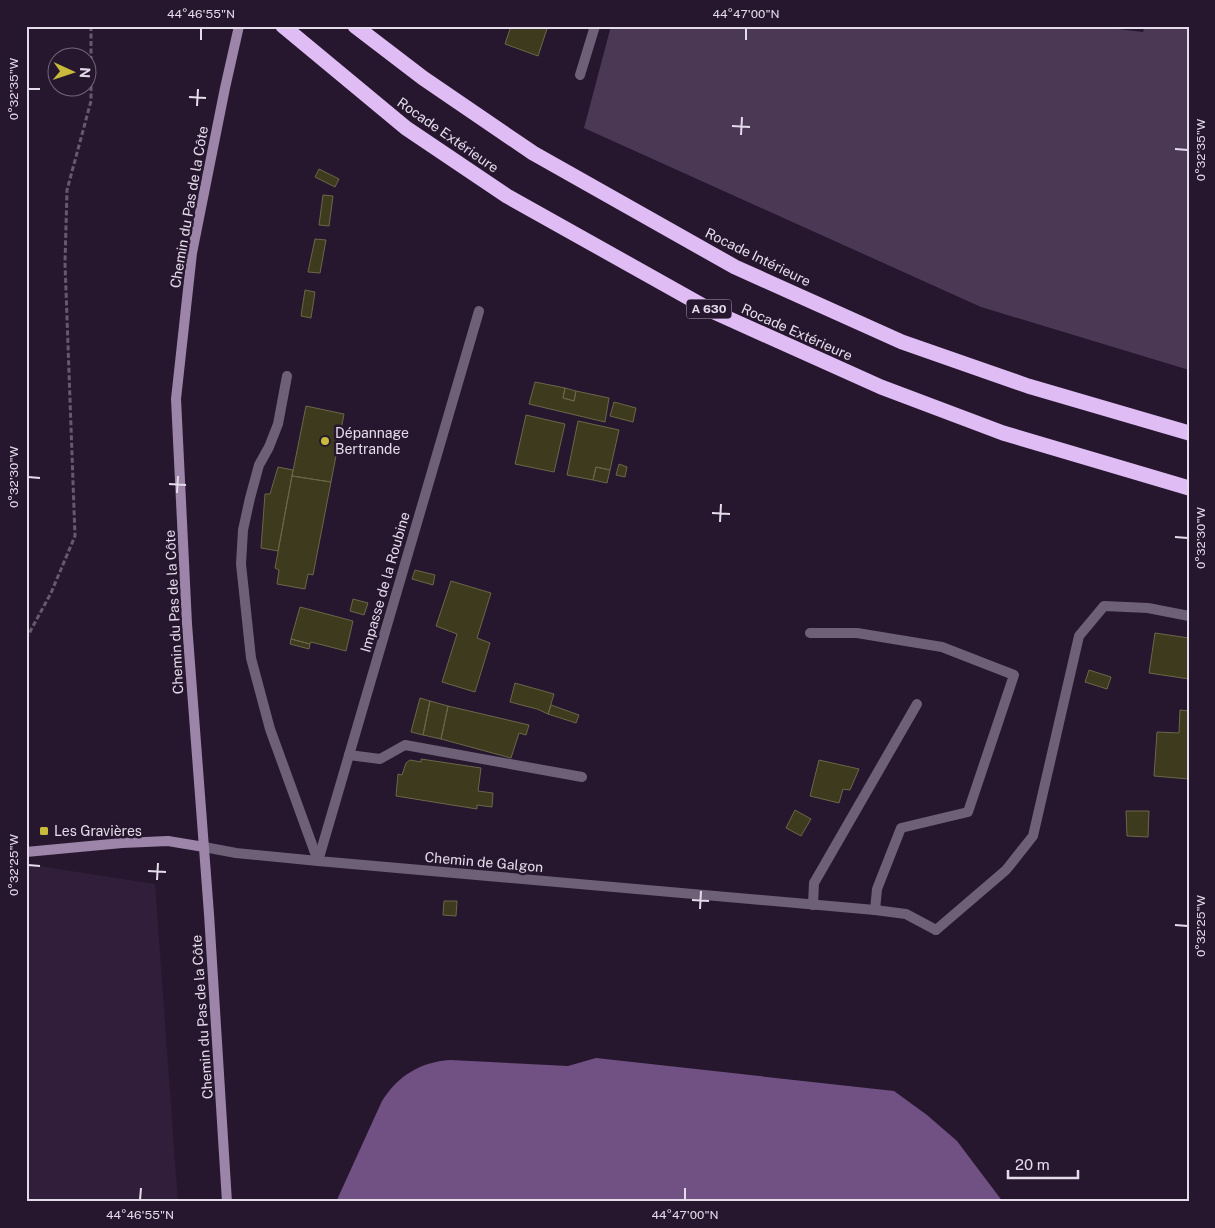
<svg xmlns="http://www.w3.org/2000/svg" width="1215" height="1228" font-family="'Public Sans',sans-serif">
	<style>
		.built { fill: #301e3a }
		.green { fill: #4a3855 }
		.water { fill: #715083 }
		.building { fill: #3d3a1d; stroke: #6a6749 }
		.lines { fill: none; stroke-linecap: round; stroke-linejoin: round }
		.path { stroke: #66596e; stroke-width: 3; stroke-dasharray: 5 2.5; stroke-linecap: butt }
		.lane { stroke: #6e6076; stroke-width: 10 }
		.street { stroke: #6e6076; stroke-width: 10 }
		.secondary { stroke: #9c85a9; stroke-width: 10 }
		.highway { stroke: #e0bcf5; stroke-width: 15 }
		.ticks { fill: none; stroke: #e5dceb; stroke-width: 2 }
		.poi-dot { fill: #c8bb3b; stroke: #26172e; stroke-width: 2 }
		.labels { text-anchor: middle; dominant-baseline: central; stroke-width: 5; stroke-linejoin: round; paint-order: stroke }
		.shield { fill: #26172e; stroke: #aca1b2; stroke-width: 1 }
		.shield-label { font-size: 12px; font-weight: bold; fill: #e5dceb }
		.street-label { font-size: 14px; fill: #e5dceb; stroke: #26172e }
		.poi-label { font-size: 14px; fill: #e5dceb; stroke: #26172e; text-anchor: start }
		.neatline { fill: none; stroke: #e5dceb; stroke-width: 2 }
		.ticks-label { font-size: 12px; text-anchor: middle; fill: #e5dceb }
	</style>
	<rect width="100%" height="100%" fill="#26172e"/>
	<path class="built" d="M 26,864 L 155,884 L 178,1202 L 26,1202 Z"/>
	<path class="green" d="M 611,26 L 1093,26 L 1143,32 L 1145,26 L 1189,26 L 1189,370 L 981,307 L 584,128 Z"/>
	<path class="water" d="M 596,1058 L 894,1091 L 927,1115 L 957,1141 L 1003,1202 L 336,1202 L 382,1101 C 398,1076 420,1062 450,1060 L 568,1066 Z"/>
	<path class="building" d="M 511,26 L 518,28 L 519,26 L 548,26 L 538,56 L 505,44 Z
		M 319,169 L 339,179 L 335,187 L 315,177 Z
		M 323,195 L 333,196 L 329,226 L 319,225 Z
		M 315,239 L 326,240 L 320,273 L 308,272 Z
		M 305,290 L 315,292 L 311,318 L 301,316 Z
		M 535,382 L 565,388 L 563,398 L 574,401 L 576,391 L 609,398 L 605,422 L 529,404 Z
		M 565,388 L 576,391 L 574,401 L 563,398 Z
		M 614,402 L 636,408 L 633,422 L 610,416 Z
		M 306,406 L 344,414 L 331,482 L 292,476 Z
		M 526,415 L 565,424 L 554,472 L 515,464 Z
		M 578,421 L 619,430 L 610,470 L 596,467 L 593,480 L 567,475 Z
		M 619,464 L 627,467 L 625,477 L 616,475 Z
		M 278,467 L 293,470 L 278,551 L 261,548 L 265,494 L 270,494 Z
		M 596,467 L 610,470 L 607,483 L 593,480 Z
		M 292,476 L 331,482 L 313,575 L 308,574 L 305,589 L 277,584 L 279,570 L 275,568 Z
		M 415,570 L 435,575 L 433,585 L 412,579 Z
		M 451,581 L 491,593 L 477,638 L 490,643 L 475,692 L 442,682 L 457,634 L 436,626 Z
		M 353,599 L 368,603 L 364,615 L 350,611 Z
		M 300,607 L 353,621 L 346,651 L 311,642 L 310,644 L 291,639 Z
		M 1155,633 L 1189,638 L 1189,679 L 1149,673 Z
		M 291,639 L 310,644 L 309,649 L 290,644 Z
		M 1089,670 L 1111,677 L 1107,689 L 1085,682 Z
		M 515,683 L 554,694 L 548,714 L 537,709 L 510,702 Z
		M 420,698 L 430,701 L 423,735 L 411,732 Z
		M 430,701 L 448,706 L 441,739 L 423,735 Z
		M 1189,703 L 1189,779 L 1154,776 L 1157,732 L 1179,733 L 1180,710 L 1189,711 Z
		M 551,705 L 579,715 L 576,723 L 548,714 Z
		M 448,706 L 529,725 L 526,735 L 519,733 L 511,758 L 441,739 Z
		M 421,759 L 481,768 L 478,791 L 493,793 L 492,807 L 477,805 L 477,809 L 396,796 L 398,774 L 402,775 L 406,763 L 410,760 L 421,762 Z
		M 819,760 L 859,769 L 850,790 L 843,789 L 839,803 L 810,796 Z
		M 795,810 L 811,819 L 801,836 L 786,828 Z
		M 1126,811 L 1149,811 L 1148,837 L 1127,836 Z
		M 444,901 L 457,901 L 456,916 L 443,915 Z"/>
	<g class="lines">
		<path class="path" d="M 26,639 L 51,593 L 75,536 L 65,263 L 67,190 L 91,101 L 91,30 L 90,26"/>
		<path class="lane" d="M 287,376 L 278,424 L 269,447 L 259,465 L 250,498 L 243,530 L 241,564 L 251,658 L 270,729 L 318,861
			M 810,633 L 857,633 L 942,647 L 1014,675 L 968,812 L 901,828 L 877,889 L 875,910
			M 349,755 L 380,759 L 405,745 L 582,777
			M 813,905 L 814,883 L 917,704
			M 936,930 L 1006,870 L 1033,836 L 1079,636 L 1104,606 L 1148,608 L 1189,616"/>
		<path class="street" d="M 580,75 L 595,26
			M 204,847 L 236,853 L 318,861 L 875,910 L 906,914 L 936,930
			M 318,861 L 479,311"/>
		<path class="secondary" d="M 26,852 L 122,843 L 168,841 L 204,847
			M 227,1202 L 209,914 L 187,624 L 176,399 L 192,253 L 225,88 L 239,26"/>
		<path class="highway" d="M 283,26 L 406,128 L 507,196 L 714,312 L 881,387 L 1003,433 L 1189,488
			M 355,26 L 423,78 L 533,153 L 735,267 L 902,342 L 1028,386 L 1189,433"/>
	</g>
	<path class="ticks" d="M 201,40 L 201,28M 746,40 L 746,28M 28,89 L 40,89M 189,97 L 206,98M 197,106 L 198,89M 732,126 L 750,127M 741,135 L 742,117M 1175,149 L 1188,150M 28,477 L 40,478M 169,484 L 186,485M 177,493 L 178,476M 712,513 L 730,514M 720,522 L 721,504M 1175,537 L 1188,538M 28,865 L 40,866M 148,871 L 166,872M 157,880 L 158,863M 692,900 L 709,901M 700,909 L 701,891M 1175,925 L 1188,926M 140,1200 L 141,1188M 685,1200 L 685,1188"/>
	<g class="poi-dot">
		<circle cx="325" cy="441" r="5"/>
		<rect x="39" y="826" width="10" height="10" rx="2.5"/>
	</g>
	<g class="labels">
		<rect class="shield" x="686.5" y="299.5" width="45" height="19" rx="4"/>
		<g class="shield-label">
			<text x="709" y="309">A 630</text>
		</g>
		<g class="street-label">
			<text transform="translate(448 135) rotate(35)">Rocade Extérieure</text>
			<text transform="translate(189 207) rotate(-80)">Chemin du Pas de la Côte</text>
			<text transform="translate(758 257) rotate(26)">Rocade Intérieure</text>
			<text transform="translate(797 332) rotate(24)">Rocade Extérieure</text>
			<text transform="translate(385 582) rotate(-74)">Impasse de la Roubine</text>
			<text transform="translate(174 612) rotate(-93)">Chemin du Pas de la Côte</text>
			<text transform="translate(484 862) rotate(5)">Chemin de Galgon</text>
			<text transform="translate(202 1017) rotate(-94)">Chemin du Pas de la Côte</text>
		</g>
		<g class="poi-label">
			<text x="335" y="433">Dépannage<tspan x="335" dy="16">Bertrande</tspan></text>
			<text x="54" y="831">Les Gravières</text>
		</g>
	</g>
	<rect width="1215" height="1228" fill="none" stroke="#26172e" stroke-width="55"/>
	<g transform="translate(72 72) rotate(93)"><circle r="24" fill="#26172e" stroke="#72667a"/>
	<path d="M0-4L9 19L0 12L-9 19Z" fill="#c8bb3b"/>
	<text y="-8" font-size="14" font-weight="bold" text-anchor="middle" fill="#e5dceb">N</text>
	</g>
	<path d="M1008 1170v8h70v-8" fill="none" stroke="#e5dceb" stroke-width="2.5"/>
	<text x="1015" y="1170" font-size="15" fill="#e5dceb" stroke="#26172e" stroke-width="4" paint-order="stroke">20 m</text>
	<rect x="28" y="28" width="1160" height="1172" class="neatline"/>
	<g class="ticks-label">
		<text x="201" y="18">44°46'55"N</text>
		<text x="746" y="18">44°47'00"N</text>
		<text transform="translate(14 89) rotate(-90)" y="4">0°32'35"W</text>
		<text transform="translate(1201 150) rotate(-90)" y="4">0°32'35"W</text>
		<text transform="translate(14 477) rotate(-90)" y="4">0°32'30"W</text>
		<text transform="translate(1201 538) rotate(-90)" y="4">0°32'30"W</text>
		<text transform="translate(14 865) rotate(-90)" y="4">0°32'25"W</text>
		<text transform="translate(1201 926) rotate(-90)" y="4">0°32'25"W</text>
		<text x="140" y="1219">44°46'55"N</text>
		<text x="685" y="1219">44°47'00"N</text>
	</g>
</svg>
